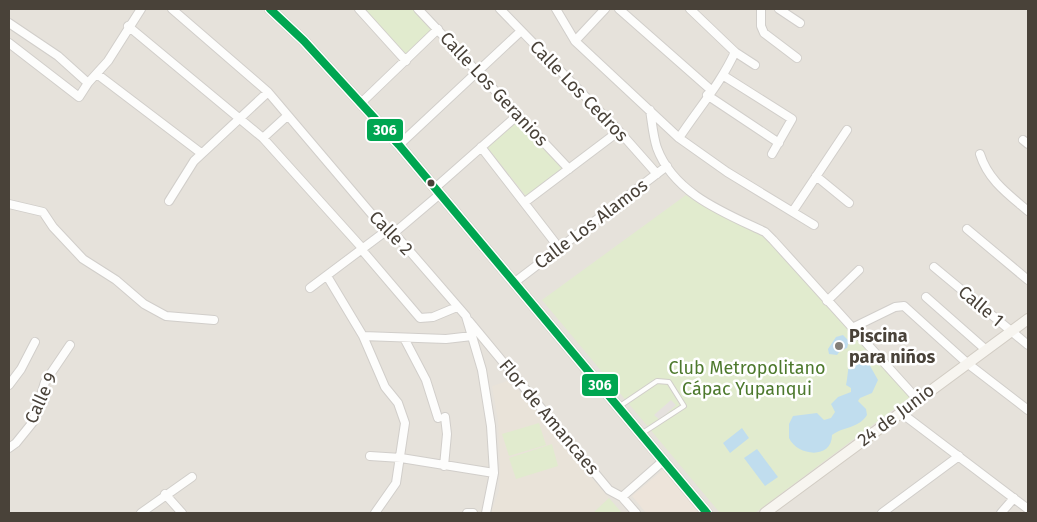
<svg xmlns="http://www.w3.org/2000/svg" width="1037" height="522" font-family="'Fira Sans',sans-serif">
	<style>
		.residential { fill: #e6e2db }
		.commercial { fill: #ede4da }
		.education { fill: #e9e3d9 }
		.green { fill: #e1ebce }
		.parking { fill: #e5e1de }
		.water { fill: #c0ddee }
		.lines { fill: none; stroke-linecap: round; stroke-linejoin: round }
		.lane-casing { stroke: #d1ceca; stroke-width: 6 }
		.street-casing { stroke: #d1ceca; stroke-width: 10 }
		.secondary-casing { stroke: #d2cdc4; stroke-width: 12 }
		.lane { stroke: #fdfdfc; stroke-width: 4 }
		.street { stroke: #fdfdfc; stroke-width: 8 }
		.secondary { stroke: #f7f5f0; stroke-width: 10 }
		.bus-1-casing { stroke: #fff; stroke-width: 11 }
		.bus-1 { stroke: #00a651; stroke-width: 8 }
		.bus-dot { fill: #494239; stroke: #fff; stroke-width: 2 }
		.poi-dot { fill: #847f78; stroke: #fff; stroke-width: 2 }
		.labels { text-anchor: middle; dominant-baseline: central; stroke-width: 5; stroke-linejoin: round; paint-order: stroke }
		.street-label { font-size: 18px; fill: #494239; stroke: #fff }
		.poi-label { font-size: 18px; font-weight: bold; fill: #494239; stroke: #fff; text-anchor: start }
		.park-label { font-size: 18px; fill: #4d792d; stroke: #fff }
		.line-badge { stroke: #fff; stroke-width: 2 }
		.badge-label { font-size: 14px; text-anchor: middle; font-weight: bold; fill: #fff }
	</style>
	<rect width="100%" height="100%" fill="#f3f0ed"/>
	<path class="residential" d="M 9,9 L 1028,9 L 1028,513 L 9,513 Z"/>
	<path class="commercial" d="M 664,469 L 699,513 L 646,513 L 632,496 Z"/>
	<path class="education" d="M 510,380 L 609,498 L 593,513 L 491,513 L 499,490 L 500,467 L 498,420 L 492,386 Z"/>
	<path class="green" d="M 365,9 L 414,9 L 433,28 L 405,55 Z
		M 518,120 L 562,168 L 526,196 L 487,147 Z
		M 686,195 L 701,205 L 764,237 L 910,397 L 755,513 L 720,513 L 542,300 Z
		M 539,423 L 546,445 L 509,456 L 502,434 Z
		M 552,444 L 558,466 L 516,479 L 509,458 Z
		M 609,498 L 622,513 L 593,513 Z"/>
	<path class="parking" d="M 671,400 L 676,405 L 660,420 L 654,415 Z"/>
	<path class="water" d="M 843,335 L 849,341 L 847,348 L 840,351 L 837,355 L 829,354 L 828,349 L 836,337 Z
		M 858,354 L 864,355 L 878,380 L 872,393 L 860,398 L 858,401 L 866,409 L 867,415 C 858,429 844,426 832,435 C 832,460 797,456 789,438 L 789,424 L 793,416 L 817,413 L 824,420 L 831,418 L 835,412 L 831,404 L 838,397 L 851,392 L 851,388 L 846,385 C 849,374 846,360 858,354 Z
		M 742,428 L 749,438 L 730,453 L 723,443 Z
		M 757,449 L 778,477 L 765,486 L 744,458 Z"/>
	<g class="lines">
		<g class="lane-casing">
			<path id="lane" d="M 620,406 L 657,381 L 669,382 L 684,406 L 641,434"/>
		</g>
		<g class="street-casing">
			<path id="street" d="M 172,9 L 268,92 L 386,231 L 394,233 L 466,316 L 482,370 L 491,426 L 494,473 L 486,513
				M 359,9 L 406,61
				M 418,9 L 569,169
				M 500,9 L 619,131 L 657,174
				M 556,9 L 575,41 L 679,138 L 727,172 L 814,225
				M 619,9 L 711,90
				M 690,9 L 735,52 L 755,65
				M 761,9 L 761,26 L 764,33 L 797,58
				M 779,9 L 800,23
				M 9,23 L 58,56 L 88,83
				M 128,26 L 263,138 L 363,249
				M 575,41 L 605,9
				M 9,43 L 79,97 L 88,83 L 108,61 L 141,9
				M 97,74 L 201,153
				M 724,76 L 792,119 L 772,154
				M 707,95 L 779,143
				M 361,103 L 438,29
				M 650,110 C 652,122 653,136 657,148 C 674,194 725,213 765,232 L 773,240 L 917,399
				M 263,138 L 287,116
				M 679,138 C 698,109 721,83 735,52
				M 1023,140 L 1028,144
				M 399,145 L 521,31
				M 481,147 L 560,249
				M 980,154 C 988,180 1008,194 1028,211
				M 816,176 L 849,203
				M 435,188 L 519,114
				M 169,201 L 194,161 L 268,92
				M 525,202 L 619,131
				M 9,204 L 43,212 L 53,227 L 83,259 L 116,280 L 144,304 L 166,316 L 214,320
				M 793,211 L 847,130
				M 967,229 L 1028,280
				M 394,233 L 440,194
				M 362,250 L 420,318 L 433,317 L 457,307
				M 934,267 L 1028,345
				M 327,276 L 363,336
				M 515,282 L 667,166
				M 310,288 L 386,231
				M 926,297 L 985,349
				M 827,301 L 859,270
				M 469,321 L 609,490 L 622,497 L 636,513
				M 852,328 L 895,307 L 904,306 L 967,363 L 1028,410
				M 404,338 L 426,380 L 438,418
				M 9,385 L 21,369 L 35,342
				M 900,412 L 1028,509
				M 9,448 L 16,443 L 33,422 L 45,382 L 70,345
				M 370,456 L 401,458 L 494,473
				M 444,466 L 447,434 L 445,417
				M 165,494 L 182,513
				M 622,497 L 663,461
				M 141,513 L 192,477
				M 375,513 L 396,483 L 405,423 L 398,403 L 385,387 L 363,336 L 446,339 L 472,336
				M 467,513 L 473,513
				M 882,513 L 959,456
				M 1001,513 L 1014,498"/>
		</g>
		<g class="secondary-casing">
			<path id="secondary" d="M 270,9 L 304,41 L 399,145 L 707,513
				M 765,513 L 1028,319"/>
		</g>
		<use href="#lane" class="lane"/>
		<use href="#street" class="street"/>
		<use href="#secondary" class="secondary"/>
		<g class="bus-1-casing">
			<path id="bus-1" d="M 270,9 L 304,41 L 399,145 L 707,513"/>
		</g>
		<use href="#bus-1" class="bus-1"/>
	</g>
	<circle class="bus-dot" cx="431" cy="183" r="4.5"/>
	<circle class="poi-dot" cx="839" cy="346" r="5"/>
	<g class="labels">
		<g class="street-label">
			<text transform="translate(494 89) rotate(47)">Calle Los Geranios</text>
			<text transform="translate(579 91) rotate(46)">Calle Los Cedros</text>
			<text transform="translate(591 224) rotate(-37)">Calle Los Alamos</text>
			<text transform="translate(391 233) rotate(46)">Calle 2</text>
			<text transform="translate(981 306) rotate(40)">Calle 1</text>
			<text transform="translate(41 398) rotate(-66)">Calle 9</text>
			<text transform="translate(896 415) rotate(-37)">24 de Junio</text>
			<text transform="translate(549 417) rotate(50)">Flor de Amancaes</text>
		</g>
		<g class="poi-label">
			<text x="849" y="336">Piscina<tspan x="849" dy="21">para niños</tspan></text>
		</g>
		<g class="park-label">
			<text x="747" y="368">Club Metropolitano<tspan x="747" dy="21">Cápac Yupanqui</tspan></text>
		</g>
	</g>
	<g class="line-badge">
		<rect x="366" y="118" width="38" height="24" rx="5" fill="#00a651"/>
		<rect x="581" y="373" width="38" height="24" rx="5" fill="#00a651"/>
	</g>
	<g class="badge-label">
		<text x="385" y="135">306</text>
		<text x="600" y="390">306</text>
	</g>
	<rect width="1037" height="522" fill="none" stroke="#494239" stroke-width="20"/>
</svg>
